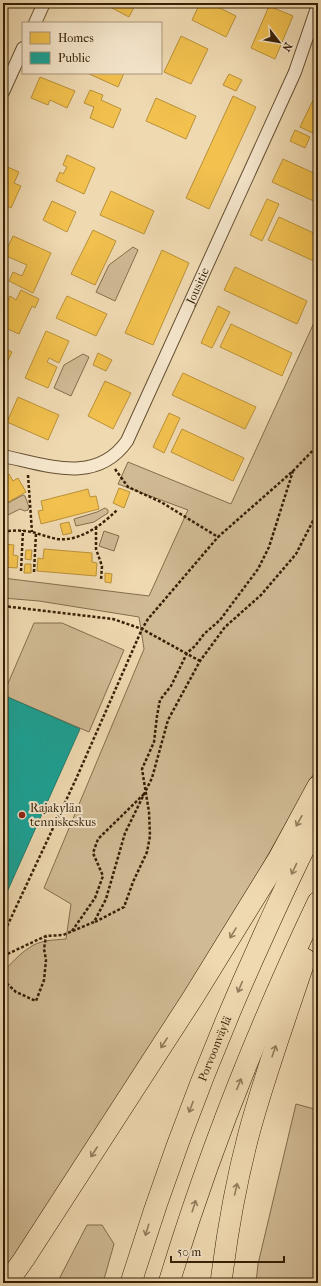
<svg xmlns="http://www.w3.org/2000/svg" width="321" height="1286" font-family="'IM FELL French Canon',serif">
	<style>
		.green { fill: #d0ba94; stroke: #836e4d }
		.homes { fill: #f2c14e; stroke: #ba9138 }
		.public { fill: #17a398; stroke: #207c6c }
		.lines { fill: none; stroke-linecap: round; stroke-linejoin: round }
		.street-casing { stroke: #644f31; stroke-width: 14 }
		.highway-casing { stroke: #362106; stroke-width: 22 }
		.path { stroke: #362106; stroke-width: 2.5; stroke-dasharray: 3 2; stroke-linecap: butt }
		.street { stroke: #f5e6cc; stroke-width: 12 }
		.highway { stroke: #efd9b1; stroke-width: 21 }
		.oneway { stroke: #927d5c }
		.poi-dot { fill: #8f2418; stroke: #f5e6cc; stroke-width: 1.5 }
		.labels { text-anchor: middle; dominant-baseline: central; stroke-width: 4; stroke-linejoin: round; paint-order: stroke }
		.street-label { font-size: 12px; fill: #362106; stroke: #f5e6cc }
		.poi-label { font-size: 12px; fill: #362106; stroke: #f5e6cc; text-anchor: start }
	</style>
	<rect width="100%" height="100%" fill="#efd9b1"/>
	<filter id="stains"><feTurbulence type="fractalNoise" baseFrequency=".005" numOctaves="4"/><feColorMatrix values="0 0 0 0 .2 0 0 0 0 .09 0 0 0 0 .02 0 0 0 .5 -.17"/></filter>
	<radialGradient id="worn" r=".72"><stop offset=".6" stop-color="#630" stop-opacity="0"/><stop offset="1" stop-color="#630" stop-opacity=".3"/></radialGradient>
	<path class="green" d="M 133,247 L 138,250 L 115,301 L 96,292 L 109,265 Z
		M 318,314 L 318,766 L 250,887 L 135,1072 L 32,1231 L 3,1271 L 3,972 C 11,964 19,954 29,948 C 39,940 54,940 66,939 L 71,904 L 44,888 L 144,649 L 139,617 L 39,601 L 3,598 L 3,578 L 149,596 L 188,510 L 118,484 L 128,462 L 231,504 Z
		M 83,354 L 89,357 L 71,396 L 54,388 L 64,365 Z
		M 23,495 L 25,496 L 29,507 L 28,510 L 25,511 L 20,509 L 8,515 L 6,513 L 4,505 Z
		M 105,508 L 108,510 L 108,513 L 94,522 L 76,526 L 74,519 L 97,512 Z
		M 104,531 L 119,536 L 114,551 L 99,546 Z
		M 34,623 L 62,623 L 124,650 L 89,732 L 3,695 Z
		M 296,1104 L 318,1110 L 318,1283 L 256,1283 L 258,1264 Z
		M 87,1225 L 102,1225 L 114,1244 L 103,1283 L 57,1283 Z"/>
	<path class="homes" d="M 112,3 L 136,3 L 129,17 L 110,7 Z
		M 200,3 L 210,3 L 236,16 L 226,37 L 192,20 Z
		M 269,6 L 293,16 L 275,59 L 251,48 Z
		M 181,36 L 208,49 L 191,84 L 164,72 Z
		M 87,73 L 124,73 L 118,87 Z
		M 229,74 L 242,80 L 236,91 L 223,85 Z
		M 40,77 L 75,91 L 67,108 L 50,100 L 48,105 L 31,98 Z
		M 90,90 L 103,95 L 101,100 L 121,109 L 113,128 L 90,118 L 94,107 L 84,103 Z
		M 317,92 L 318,92 L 318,127 L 315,134 L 300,127 Z
		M 233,96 L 256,107 L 209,209 L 186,198 Z
		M 156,98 L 196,116 L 186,139 L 146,121 Z
		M 295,130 L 310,137 L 305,148 L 290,141 Z
		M 67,155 L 95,168 L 84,194 L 56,181 L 60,172 L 63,174 L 67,167 L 63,165 Z
		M 283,159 L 318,175 L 318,203 L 272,182 Z
		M 3,165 L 19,172 L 14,183 L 21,186 L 11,208 L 3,204 Z
		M 111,191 L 154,211 L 144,234 L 100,215 Z
		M 267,199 L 279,204 L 262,241 L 250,235 Z
		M 52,201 L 76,212 L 67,232 L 43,220 Z
		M 279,217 L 318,235 L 318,263 L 268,240 Z
		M 93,230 L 116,241 L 95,285 L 71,274 Z
		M 13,236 L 51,253 L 33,293 L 9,281 L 13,272 L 22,276 L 27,265 L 4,255 Z
		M 162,250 L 189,263 L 153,345 L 125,333 Z
		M 235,267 L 307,301 L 297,324 L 224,290 Z
		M 21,290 L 39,299 L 35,308 L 32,306 L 19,334 L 3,327 L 3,310 L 10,296 L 16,300 Z
		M 67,296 L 107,314 L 96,336 L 56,318 Z
		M 218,306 L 230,312 L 212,348 L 201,343 Z
		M 231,324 L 292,353 L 282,376 L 220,347 Z
		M 46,331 L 69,341 L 59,363 L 49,358 L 47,362 L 57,367 L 48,388 L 25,378 Z
		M 3,348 L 12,352 L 3,371 Z
		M 98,353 L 112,360 L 106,371 L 93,365 Z
		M 183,373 L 256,407 L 245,429 L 172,395 Z
		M 105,381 L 131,393 L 113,429 L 88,416 Z
		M 18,397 L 59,415 L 48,440 L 7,422 Z
		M 169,413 L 180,418 L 164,453 L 153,447 Z
		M 182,429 L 244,458 L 233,481 L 171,452 Z
		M 9,474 L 13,481 L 18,478 L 26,492 L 3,505 L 3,478 Z
		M 119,488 L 130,492 L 124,508 L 113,503 Z
		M 88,489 L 90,497 L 96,496 L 99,509 L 41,524 L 38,511 L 43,510 L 41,501 Z
		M 69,522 L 72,533 L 63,535 L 60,524 Z
		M 3,544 L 14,545 L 13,555 L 18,556 L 17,568 L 3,567 Z
		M 44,549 L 92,553 L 92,562 L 97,563 L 96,576 L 37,571 L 38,558 L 43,559 Z
		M 26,550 L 32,550 L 31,560 L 25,559 Z
		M 25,564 L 31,564 L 31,573 L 24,573 Z
		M 105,573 L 112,574 L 111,583 L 105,582 Z"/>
	<path class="public" d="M 3,695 L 80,729 L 3,901 Z"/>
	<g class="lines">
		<g class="street-casing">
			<g id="street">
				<path d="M 35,23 L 44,3"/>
				<path d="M 3,92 L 23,48"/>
				<path id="s1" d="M 3,456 C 47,465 96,485 127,441 L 295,72 L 318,5"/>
			</g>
		</g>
		<g class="highway-casing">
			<g id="highway">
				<path d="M 7,1283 L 24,1259 L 194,996 L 279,858 L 318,786"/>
				<path id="s2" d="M 131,1283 C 167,1166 210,1053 261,941 C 279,901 297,861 318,821"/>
				<path d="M 169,1283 C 208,1154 260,1024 318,902"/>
				<path d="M 221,1283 C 227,1233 236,1182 249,1133 C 265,1074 286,1017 305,959"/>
			</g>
		</g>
		<path class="path" d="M 115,469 L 128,487 L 161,502 L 218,537 L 293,471 L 318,445
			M 28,475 L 32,532
			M 96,527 L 96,549 L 102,566 L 101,580
			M 3,531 C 10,531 18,530 25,531 C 36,532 46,537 57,539 C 79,542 102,525 117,510
			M 21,571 L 23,530
			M 34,572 L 36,533
			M 3,606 L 113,619 L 142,629 L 200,661
			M 95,922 L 124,907 L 133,882 L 147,852 L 150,836 L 149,812 L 142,769 L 154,742 L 157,716 L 160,700 L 171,686 L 187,653 L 195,646 L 204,634 L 220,620 L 258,569 L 269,547 L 293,471
			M 72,931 L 95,898 L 103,876 L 93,853 L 98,839 L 144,794
			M 3,935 L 76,779 L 142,629 L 148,619 L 218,537
			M 3,956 L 46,936 L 63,935 L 94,922 L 106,899 L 125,833 L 152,778 L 168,720 L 200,661 L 225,627 L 261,595 L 296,554 L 315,517 L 318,507
			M 3,980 L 16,992 L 36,1001 L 44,980 L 46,960 L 44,949 L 46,936"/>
		<use href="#street" class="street"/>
		<use href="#highway" class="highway"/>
	</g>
	<defs><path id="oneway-shaft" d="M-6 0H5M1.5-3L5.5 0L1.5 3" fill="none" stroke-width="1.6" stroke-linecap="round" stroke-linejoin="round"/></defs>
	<g class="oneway">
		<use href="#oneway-shaft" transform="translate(299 821) rotate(119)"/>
		<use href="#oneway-shaft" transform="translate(294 869) rotate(115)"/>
		<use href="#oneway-shaft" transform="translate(233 933) rotate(122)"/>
		<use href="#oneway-shaft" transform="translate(240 987) rotate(113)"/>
		<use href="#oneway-shaft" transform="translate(164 1043) rotate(123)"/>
		<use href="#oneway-shaft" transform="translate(274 1051) rotate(-71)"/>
		<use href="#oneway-shaft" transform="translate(239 1084) rotate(-68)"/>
		<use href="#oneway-shaft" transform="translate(191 1107) rotate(111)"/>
		<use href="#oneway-shaft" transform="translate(94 1152) rotate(123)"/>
		<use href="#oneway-shaft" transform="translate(236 1189) rotate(-77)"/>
		<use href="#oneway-shaft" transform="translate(194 1206) rotate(-72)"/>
		<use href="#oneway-shaft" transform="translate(147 1230) rotate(107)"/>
	</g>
	<circle class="poi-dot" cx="22" cy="815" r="4"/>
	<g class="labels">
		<g class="street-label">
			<text stroke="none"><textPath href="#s1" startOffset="305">Jousitie</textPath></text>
			<text stroke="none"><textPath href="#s2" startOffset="249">Porvoonväylä</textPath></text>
		</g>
		<g class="poi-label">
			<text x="30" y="808">Rajakylän<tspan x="30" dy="14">tenniskeskus</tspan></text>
		</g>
	</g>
	<rect width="321" height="1286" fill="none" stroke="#efd9b1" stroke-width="16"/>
	<rect x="4" y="4" width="313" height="1278" fill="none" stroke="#362106" stroke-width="2"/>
	<rect x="8" y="8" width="305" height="1270" fill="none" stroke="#362106"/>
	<rect x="22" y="22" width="140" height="52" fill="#f5e6cc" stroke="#a9977d"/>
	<rect x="30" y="32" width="20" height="12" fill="#f2c14e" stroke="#a9977d"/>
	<text x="58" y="42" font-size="12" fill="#362106">Homes</text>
	<rect x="30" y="52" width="20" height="12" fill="#17a398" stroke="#a9977d"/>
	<text x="58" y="62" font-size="12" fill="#362106">Public</text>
	<g transform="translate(279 42) rotate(121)" stroke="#f5e6cc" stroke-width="3" paint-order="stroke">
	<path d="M0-3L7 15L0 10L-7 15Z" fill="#362106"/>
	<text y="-6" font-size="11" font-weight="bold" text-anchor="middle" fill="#362106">N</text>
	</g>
	<path d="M171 1256v6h113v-6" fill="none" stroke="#362106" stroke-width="2"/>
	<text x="177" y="1256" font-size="12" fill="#362106" stroke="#f5e6cc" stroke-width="3" paint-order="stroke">50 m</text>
	<rect width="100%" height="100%" filter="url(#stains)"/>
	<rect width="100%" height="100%" fill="url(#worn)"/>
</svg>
